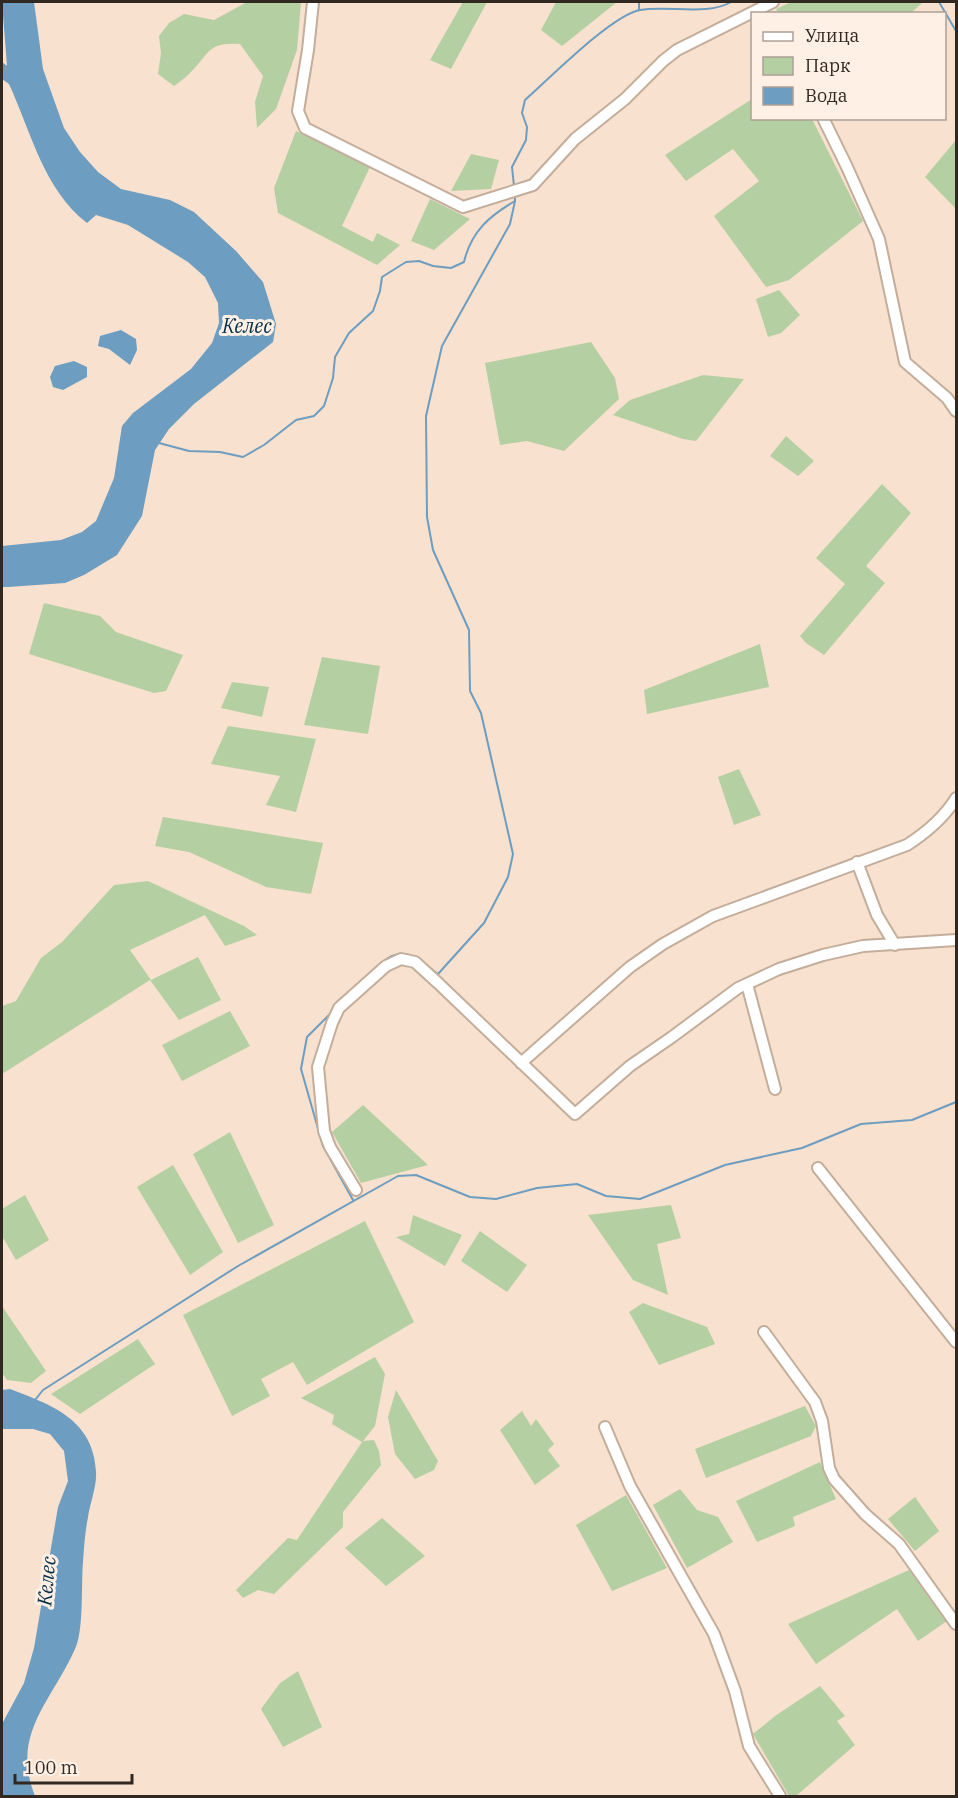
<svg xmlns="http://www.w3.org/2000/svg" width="958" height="1798" font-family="'IBM Plex Serif',serif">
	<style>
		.green { fill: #b4d0a3 }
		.water { fill: #6d9dc0 }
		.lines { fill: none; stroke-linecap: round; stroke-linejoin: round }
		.stream { stroke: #6d9dc0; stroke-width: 2 }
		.minor-casing { stroke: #c3ad9b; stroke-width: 14 }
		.minor { stroke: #fff; stroke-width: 10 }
		.labels { text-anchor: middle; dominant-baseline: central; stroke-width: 6; stroke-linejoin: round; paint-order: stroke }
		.water-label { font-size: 20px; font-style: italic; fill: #042e46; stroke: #fef0e5 }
	</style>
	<rect width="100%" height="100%" fill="#f8e1ce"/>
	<path class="green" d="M 247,2 L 301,2 L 297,50 L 276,109 L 257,128 L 255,102 L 263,76 L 240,44 C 206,42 210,54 189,74 C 184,79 179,82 174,86 L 158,74 L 161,53 L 159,36 L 169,23 L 184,14 L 214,20 Z
		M 463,2 L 487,2 L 451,69 L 430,60 Z
		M 556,2 L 617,2 L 562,46 L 541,30 Z
		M 791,2 L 923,2 L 911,13 L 778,13 L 776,9 Z
		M 752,99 L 752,118 L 812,119 L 863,221 L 789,280 L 766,287 L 714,216 L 759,181 L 733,149 L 686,181 L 665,155 Z
		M 296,131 L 370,167 L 342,226 L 373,242 L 377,233 L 400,245 L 377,265 L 278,213 L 274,188 Z
		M 956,140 L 956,209 L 925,177 Z
		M 471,154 L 499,160 L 491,189 L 451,191 Z
		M 430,199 L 470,219 L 434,250 L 411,241 Z
		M 779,290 L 800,315 L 781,333 L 768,337 L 756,299 Z
		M 591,342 L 615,378 L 619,399 L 564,451 L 527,441 L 500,445 L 485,363 Z
		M 703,375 L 744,379 L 696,441 L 683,439 L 613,415 L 630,400 Z
		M 786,436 L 814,461 L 798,476 L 770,456 Z
		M 882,484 L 911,513 L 866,566 L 885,583 L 824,655 L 806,643 L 800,636 L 845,584 L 816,558 Z
		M 44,603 L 100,616 L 116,632 L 183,655 L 166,691 L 154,693 L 29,654 Z
		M 760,644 L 769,687 L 647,714 L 644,690 Z
		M 322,657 L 380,666 L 368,734 L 304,725 Z
		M 232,682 L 269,687 L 262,717 L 221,708 Z
		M 228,726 L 316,739 L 296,812 L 266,805 L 280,776 L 211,764 Z
		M 739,769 L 761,815 L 734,825 L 718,777 Z
		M 163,817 L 323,843 L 311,894 L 266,887 L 189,852 L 155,846 Z
		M 148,881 L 244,926 L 257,935 L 225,946 L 205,915 L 130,950 L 151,980 L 198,957 L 221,1000 L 179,1020 L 150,980 L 2,1074 L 2,1006 L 16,1001 L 41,958 L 62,942 L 114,885 Z
		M 230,1011 L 250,1046 L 182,1081 L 162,1045 Z
		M 363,1105 L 428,1165 L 361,1183 L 332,1132 Z
		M 230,1132 L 274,1225 L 238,1243 L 193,1154 Z
		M 173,1165 L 223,1252 L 190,1275 L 137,1187 Z
		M 25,1195 L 49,1240 L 16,1260 L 2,1236 L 2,1209 Z
		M 671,1205 L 681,1238 L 657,1244 L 668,1295 L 633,1280 L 588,1215 Z
		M 413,1215 L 462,1235 L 445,1266 L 396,1237 L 409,1234 Z
		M 365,1221 L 414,1322 L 307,1385 L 293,1362 L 261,1379 L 270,1396 L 232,1416 L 183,1315 Z
		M 480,1231 L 527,1265 L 507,1292 L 461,1261 Z
		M 643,1303 L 707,1327 L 715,1344 L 659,1365 L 629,1312 Z
		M 2,1306 L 46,1371 L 31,1383 L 7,1380 L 2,1373 Z
		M 138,1339 L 155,1364 L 80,1414 L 51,1394 Z
		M 375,1357 L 385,1374 L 375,1426 L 363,1441 L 374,1440 L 379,1451 L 381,1465 L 343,1512 L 343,1527 L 274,1594 L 258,1590 L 243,1598 L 236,1590 L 288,1538 L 297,1540 L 362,1442 L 332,1424 L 334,1415 L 301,1398 Z
		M 396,1390 L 438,1461 L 434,1470 L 415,1479 L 395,1454 L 388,1417 Z
		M 805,1406 L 816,1426 L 811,1436 L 706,1478 L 695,1449 Z
		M 522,1411 L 531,1426 L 536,1419 L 554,1444 L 548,1450 L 560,1466 L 535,1485 L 500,1430 Z
		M 820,1462 L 836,1499 L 793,1517 L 795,1526 L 757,1542 L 736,1501 Z
		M 680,1489 L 697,1510 L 718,1517 L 733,1542 L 687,1568 L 653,1505 Z
		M 626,1495 L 667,1568 L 612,1591 L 576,1525 Z
		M 915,1497 L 939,1531 L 915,1551 L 888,1519 Z
		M 382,1518 L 425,1556 L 386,1586 L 345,1548 Z
		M 909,1570 L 947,1621 L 918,1641 L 897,1609 L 816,1664 L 788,1624 Z
		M 298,1671 L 322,1727 L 283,1747 L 261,1709 L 280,1683 Z
		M 820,1686 L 845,1716 L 837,1721 L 855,1745 L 796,1796 L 789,1796 L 753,1734 L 775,1716 Z"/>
	<path class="water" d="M 2,2 L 34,2 L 43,69 L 64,128 L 80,152 L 98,172 L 121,189 L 170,200 L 194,212 L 236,251 L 263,282 L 276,324 L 273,342 L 194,404 L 169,429 L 155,450 L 142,516 L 117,555 L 84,575 L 65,583 L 8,587 L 2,587 L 2,546 L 61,540 L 82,532 L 96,521 L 114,478 L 122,426 L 133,413 L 191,369 L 212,343 L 219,323 L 218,303 L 205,277 L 188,262 L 128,225 L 96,215 L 87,223 C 44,190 31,132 9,84 L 2,79 L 2,62 L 7,66 Z
		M 121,330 L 136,339 L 137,350 L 130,365 L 109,349 L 98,346 L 100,336 Z
		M 74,361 L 87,367 L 87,377 L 63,390 L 53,387 L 50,377 L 55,366 Z
		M 10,1389 C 52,1405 94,1420 96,1472 C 97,1486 90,1503 88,1517 C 85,1532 84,1547 83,1562 C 81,1585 84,1630 75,1649 C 52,1701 10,1734 35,1796 L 2,1796 L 2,1724 L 24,1683 L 34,1648 L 58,1507 L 68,1481 L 64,1451 L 50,1434 L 33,1429 L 2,1429 L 2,1390 Z"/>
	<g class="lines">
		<path class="stream" d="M 639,2 L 639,10
			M 939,2 L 956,31
			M 514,186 L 512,167 L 526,140 L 527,127 L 522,113 L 525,100 C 550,78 612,15 640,10 C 667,5 708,16 731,2
			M 159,443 L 189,451 L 220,452 L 243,457 L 264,445 L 296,420 L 314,416 L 324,406 L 333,378 L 335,357 L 349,333 L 373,311 L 380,291 L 382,277 L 406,262 L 419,261 L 433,266 L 451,268 L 464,262 C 471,232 489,216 515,201
			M 382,963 C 389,956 399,952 409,955
			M 424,964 L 438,974 L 484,923 L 508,877 L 513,854 L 481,713 L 470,691 L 469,630 L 433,550 L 427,517 L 426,416 L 442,346 L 510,224 L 515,201 L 515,195
			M 331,1013 L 307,1037 L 301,1069 L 323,1146 L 353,1200
			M 35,1400 L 43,1390 L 238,1266 L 398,1176 L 416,1175 L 470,1197 L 496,1199 L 537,1188 L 577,1184 L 606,1196 L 640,1199 L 725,1165 L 802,1148 L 861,1124 L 912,1120 L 956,1102"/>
		<g class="minor-casing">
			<path id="minor" d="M 313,2 L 308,50 L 298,111 L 305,128 L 463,207 L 533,185 L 575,139 L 625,99 L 663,61 L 677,50 L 773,2
				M 823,118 L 847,167 L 879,239 L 905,362 L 947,398 L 956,411
				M 857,862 L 877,915 L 895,945
				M 747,984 L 775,1089
				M 521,1063 L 630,967 L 663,944 L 713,916 L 907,845 C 927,832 944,818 956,798
				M 818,1168 L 956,1342
				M 356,1190 L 330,1147 L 324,1131 L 318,1067 L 332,1023 L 339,1008 L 386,966 L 401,959 L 415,962 L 438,983 L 575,1114 L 630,1066 L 672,1037 L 738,988 L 779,969 L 823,955 L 863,946 L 956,940
				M 764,1332 L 815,1402 L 822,1421 L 829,1468 L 834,1479 L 865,1514 L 899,1544 L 956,1624
				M 605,1427 L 630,1486 L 714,1634 L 735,1691 L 749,1746 L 780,1796"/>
		</g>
		<use href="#minor" class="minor"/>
	</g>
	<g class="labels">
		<g class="water-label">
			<text x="247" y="325">Келес</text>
			<text transform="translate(46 1581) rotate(-85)">Келес</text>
		</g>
	</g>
	<rect width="958" height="1798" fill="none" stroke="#312921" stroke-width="6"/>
	<rect x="751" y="12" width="195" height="108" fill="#fef0e5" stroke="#aca097" stroke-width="1.5"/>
	<rect x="763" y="32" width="30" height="9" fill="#ffffff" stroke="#aca097" stroke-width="1.5"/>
	<text x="805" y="42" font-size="18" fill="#312921">Улица</text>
	<rect x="763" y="57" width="30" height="18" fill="#b4d0a3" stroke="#aca097" stroke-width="1.5"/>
	<text x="805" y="72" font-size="18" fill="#312921">Парк</text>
	<rect x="763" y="87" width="30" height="18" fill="#6d9dc0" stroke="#aca097" stroke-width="1.5"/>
	<text x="805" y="102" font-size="18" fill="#312921">Вода</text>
	<path d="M15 1774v9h117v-9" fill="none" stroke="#312921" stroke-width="3"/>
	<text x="24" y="1774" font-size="18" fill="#312921" stroke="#fef0e5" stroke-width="4.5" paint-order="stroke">100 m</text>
</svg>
